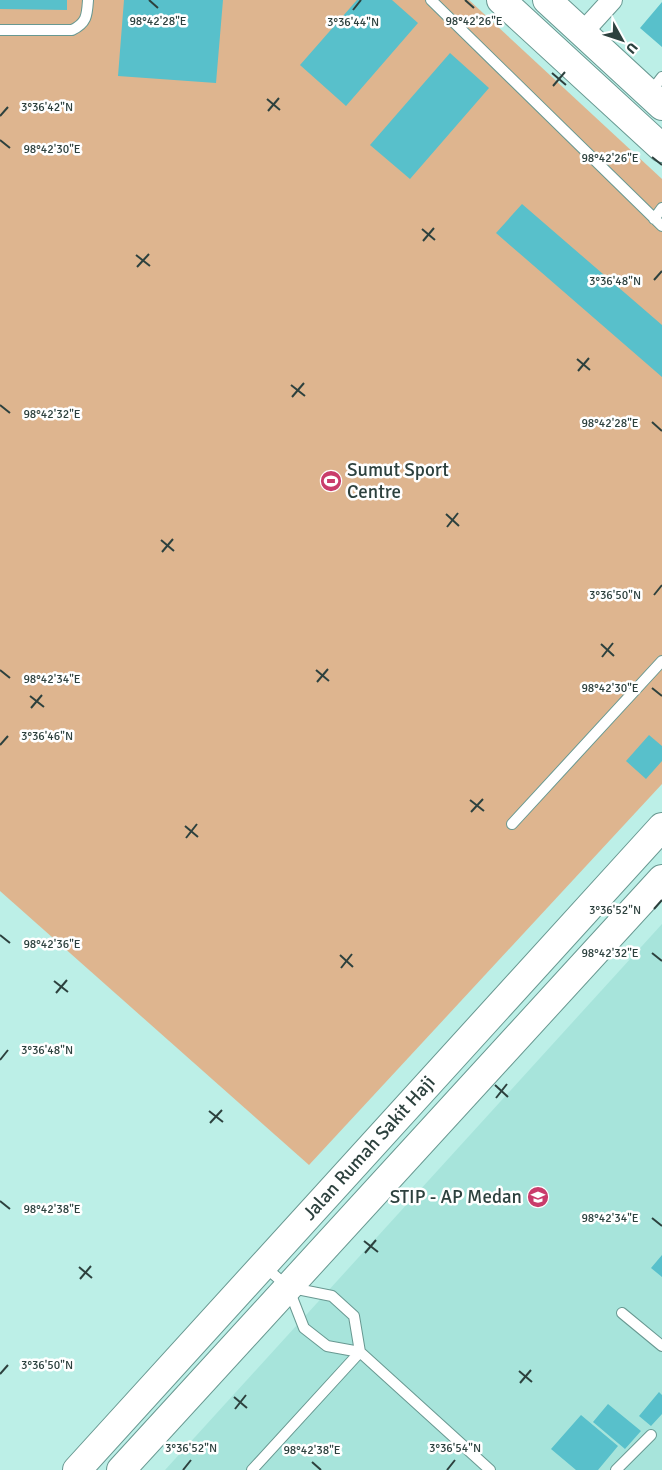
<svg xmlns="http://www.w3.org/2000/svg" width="662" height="1470" font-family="Signika,sans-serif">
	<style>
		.built { fill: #a7e4db }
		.pitch { fill: #deb58f }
		.building { fill: #58c0cb }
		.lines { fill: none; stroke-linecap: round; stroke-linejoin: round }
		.lane-casing { stroke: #689891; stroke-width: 12 }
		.street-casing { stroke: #689891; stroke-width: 22 }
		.secondary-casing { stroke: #689891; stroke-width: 30 }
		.highway-casing { stroke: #689891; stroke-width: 30 }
		.lane { stroke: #fff; stroke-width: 10 }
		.street { stroke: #fff; stroke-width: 20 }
		.secondary { stroke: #fff; stroke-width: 28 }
		.highway { stroke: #fff; stroke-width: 28 }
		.ticks { fill: none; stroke: #2d413e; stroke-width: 2 }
		.labels { text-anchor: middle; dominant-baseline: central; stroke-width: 5; stroke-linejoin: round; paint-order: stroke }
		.poi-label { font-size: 19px; fill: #2d413e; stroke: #fff; text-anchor: start }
		.street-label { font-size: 19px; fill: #2d413e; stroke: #fff }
		.ticks-label { font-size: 12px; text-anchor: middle; fill: #2d413e; stroke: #fff; stroke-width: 5; stroke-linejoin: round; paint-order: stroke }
	</style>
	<rect width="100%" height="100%" fill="#bcefe7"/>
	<path class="built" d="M 662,924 L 662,1470 L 165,1470 Z"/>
	<path class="pitch" d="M 0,0 L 469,0 L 662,179 L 662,784 L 309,1165 L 0,891 Z"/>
	<path class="building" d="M 0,0 L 67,0 L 67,10 L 0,9 Z
		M 124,0 L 223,0 L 216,83 L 118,76 Z
		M 357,0 L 392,0 L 418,23 L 346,106 L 300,65 Z
		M 662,2 L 662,47 L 640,28 Z
		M 450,53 L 489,88 L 410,179 L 370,145 Z
		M 522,204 L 662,325 L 662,377 L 496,233 Z
		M 649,735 L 662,746 L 662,761 L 646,779 L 626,761 Z
		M 662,1255 L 662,1277 L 651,1268 Z
		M 659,1392 L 662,1395 L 662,1414 L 651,1426 L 639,1416 Z
		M 608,1404 L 641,1431 L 625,1449 L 593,1422 Z
		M 581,1415 L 618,1446 L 598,1470 L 576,1470 L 551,1449 Z"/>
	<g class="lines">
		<g class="lane-casing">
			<path id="lane" d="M 431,0 L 662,226
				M 0,30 L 72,30 C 87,23 87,15 88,0
				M 649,94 L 662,77
				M 654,219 L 662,208
				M 512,824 L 662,661
				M 264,1266 L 288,1287 L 304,1328 L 327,1346 L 360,1352 L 490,1470
				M 622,1313 L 662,1346
				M 252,1470 L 360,1352 L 354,1316 L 332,1296 L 292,1288
				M 616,1470 L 651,1435"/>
		</g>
		<g class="street-casing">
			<path id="street" d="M 582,33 L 612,0"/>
		</g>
		<g class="secondary-casing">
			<path id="secondary" d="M 77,1470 L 662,827
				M 121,1470 L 662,879"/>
		</g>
		<g class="highway-casing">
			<path id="highway" d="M 501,0 L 662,148
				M 547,0 L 662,106"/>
		</g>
		<use href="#lane" class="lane"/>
		<use href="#street" class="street"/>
		<use href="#secondary" class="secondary"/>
		<use href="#highway" class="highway"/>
	</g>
	<path class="ticks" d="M 149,0 L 158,8M 465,0 L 474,8M 353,10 L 361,0M 552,73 L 566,85M 553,86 L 565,72M 267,99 L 280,110M 268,111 L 279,98M 0,116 L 8,107M 0,140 L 10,148M 652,157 L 662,165M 422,229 L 435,240M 423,241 L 434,228M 136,255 L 150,266M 137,267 L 149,254M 654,280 L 662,271M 577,359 L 590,370M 578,371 L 589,358M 291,385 L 305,396M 292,397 L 304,383M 0,405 L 10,413M 652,422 L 662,431M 446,514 L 459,526M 447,527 L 458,513M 161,540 L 174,551M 162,552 L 173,539M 654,595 L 662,585M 601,644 L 614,656M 602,657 L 613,643M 0,670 L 10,678M 316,670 L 329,681M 317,682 L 328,669M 652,688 L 662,696M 30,696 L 44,707M 31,708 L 42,695M 0,745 L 8,736M 470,800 L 484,811M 471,812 L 483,799M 185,826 L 198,837M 186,838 L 197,824M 654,909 L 662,900M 0,935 L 10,943M 652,953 L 662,961M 340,955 L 353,967M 341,968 L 352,954M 54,981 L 68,992M 56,993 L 67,980M 0,1060 L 8,1050M 495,1085 L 508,1097M 496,1098 L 507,1084M 209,1111 L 223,1122M 210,1123 L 222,1110M 0,1201 L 10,1209M 652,1218 L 662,1226M 364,1241 L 378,1252M 365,1253 L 376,1240M 79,1267 L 92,1278M 80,1279 L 91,1266M 519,1371 L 532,1382M 0,1374 L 8,1365M 520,1383 L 531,1370M 234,1397 L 247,1408M 235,1409 L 246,1395M 312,1462 L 321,1470M 183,1470 L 191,1460M 447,1470 L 455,1460"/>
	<defs>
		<g id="stadium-disc" transform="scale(1.125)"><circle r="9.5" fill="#c93c6b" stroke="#fff"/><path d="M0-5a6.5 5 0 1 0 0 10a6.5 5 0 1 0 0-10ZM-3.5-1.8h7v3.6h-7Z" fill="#fff"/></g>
		<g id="university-disc" transform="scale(1.125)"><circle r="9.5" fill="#c93c6b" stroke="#fff"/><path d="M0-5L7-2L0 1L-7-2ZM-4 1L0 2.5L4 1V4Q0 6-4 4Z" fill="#fff"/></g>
	</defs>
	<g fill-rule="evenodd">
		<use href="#stadium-disc" x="331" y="481"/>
		<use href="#university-disc" x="538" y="1197"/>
	</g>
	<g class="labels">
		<g class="poi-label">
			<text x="347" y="470">Sumut Sport<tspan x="347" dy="22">Centre</tspan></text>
			<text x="522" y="1197" text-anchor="end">STIP - AP Medan</text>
		</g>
		<g class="street-label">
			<text transform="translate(369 1148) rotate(-48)">Jalan Rumah Sakit Haji</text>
		</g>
	</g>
	<g class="ticks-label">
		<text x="474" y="25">98°42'26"E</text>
		<text x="158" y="25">98°42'28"E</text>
		<text x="353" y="26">3°36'44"N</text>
		<text x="47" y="111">3°36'42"N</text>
		<text x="52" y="153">98°42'30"E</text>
		<text x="610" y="162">98°42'26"E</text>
		<text x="615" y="285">3°36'48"N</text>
		<text x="52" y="418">98°42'32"E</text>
		<text x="610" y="427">98°42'28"E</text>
		<text x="615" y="599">3°36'50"N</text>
		<text x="52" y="683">98°42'34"E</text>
		<text x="610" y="692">98°42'30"E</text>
		<text x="47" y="740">3°36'46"N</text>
		<text x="615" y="914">3°36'52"N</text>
		<text x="52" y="948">98°42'36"E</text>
		<text x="610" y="957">98°42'32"E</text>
		<text x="47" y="1054">3°36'48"N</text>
		<text x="52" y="1213">98°42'38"E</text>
		<text x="610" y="1222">98°42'34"E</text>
		<text x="47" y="1369">3°36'50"N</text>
		<text x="191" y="1452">3°36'52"N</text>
		<text x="455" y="1452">3°36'54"N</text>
		<text x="312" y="1454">98°42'38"E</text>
	</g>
	<g transform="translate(622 40) rotate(130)" stroke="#ffffff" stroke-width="4" paint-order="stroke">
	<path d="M0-4L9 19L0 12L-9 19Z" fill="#2d413e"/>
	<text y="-8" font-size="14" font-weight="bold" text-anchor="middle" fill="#2d413e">U</text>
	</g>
</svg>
